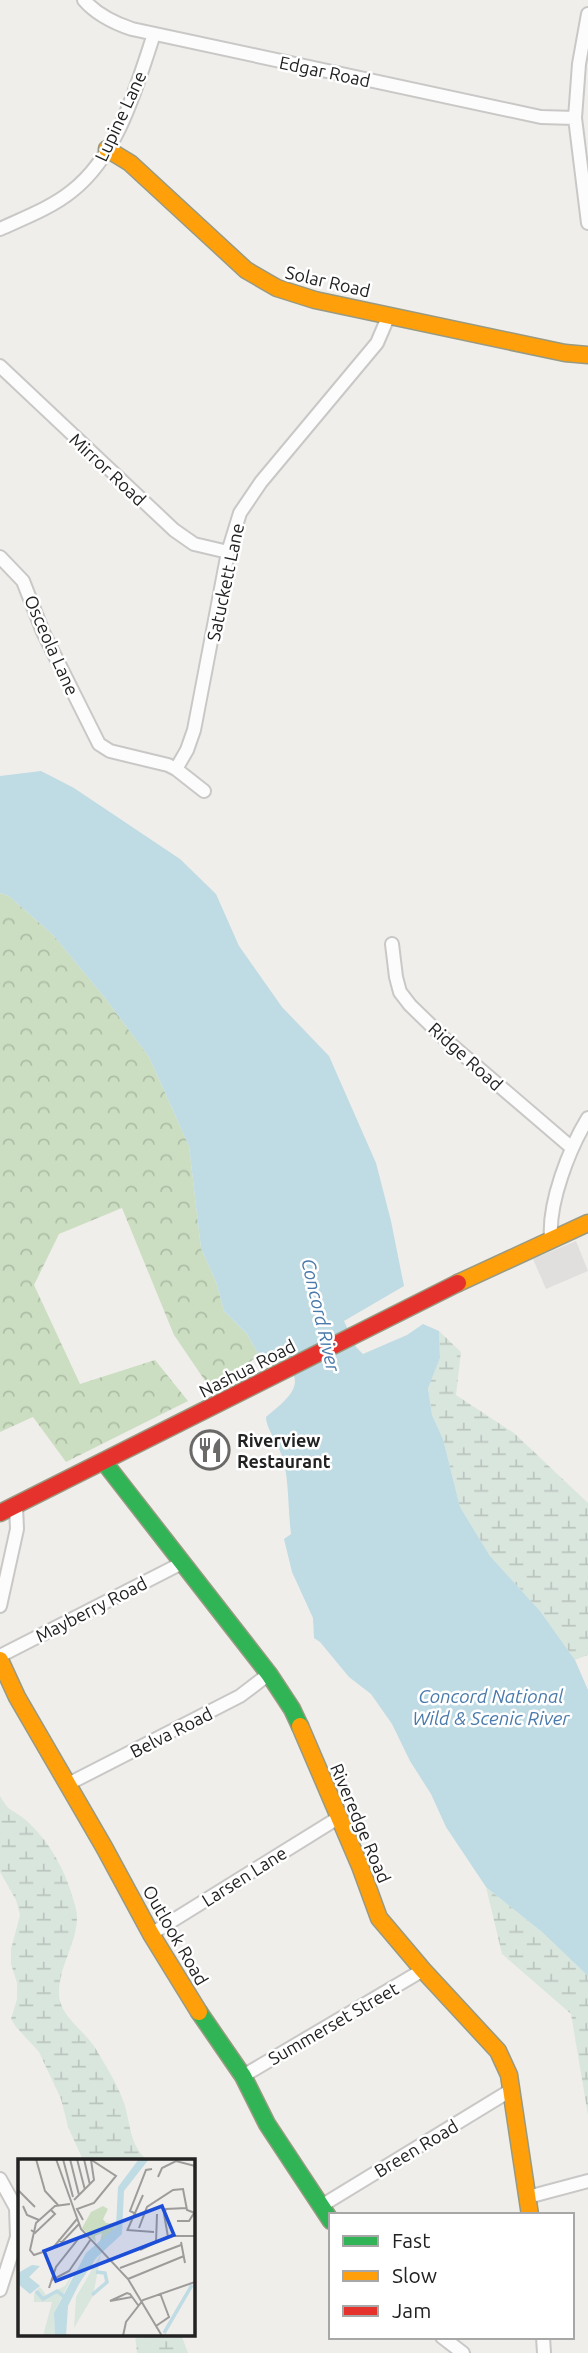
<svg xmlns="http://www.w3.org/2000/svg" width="588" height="2353" font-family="Ubuntu,sans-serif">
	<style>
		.forest { fill: url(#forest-crowns) }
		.wetland { fill: url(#wetland-marsh) }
		.parking { fill: #e0dfde }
		.water { fill: #bfdbe3 }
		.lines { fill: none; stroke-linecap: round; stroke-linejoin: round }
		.street-casing { stroke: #c9c8c7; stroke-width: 16 }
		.fast-casing { stroke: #999a82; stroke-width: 19 }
		.slow-casing { stroke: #999a82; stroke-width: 19 }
		.jam-casing { stroke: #999a82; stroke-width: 19 }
		.street { stroke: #fdfcfc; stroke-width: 12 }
		.fast { stroke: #30b455; stroke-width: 16 }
		.slow { stroke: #ff9f0a; stroke-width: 16 }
		.jam { stroke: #e5322d; stroke-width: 16 }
		.labels { text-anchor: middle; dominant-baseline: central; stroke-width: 5; stroke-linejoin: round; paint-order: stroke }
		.street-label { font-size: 18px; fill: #222; stroke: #fff }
		.poi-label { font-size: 18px; font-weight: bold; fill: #222; stroke: #fff; text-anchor: start }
		.water-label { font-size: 19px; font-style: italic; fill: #4a7aab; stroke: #fff }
		.inset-river { fill: none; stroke: #bfdbe3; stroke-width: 3.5 }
		.inset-road { fill: none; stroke: #9e9c9b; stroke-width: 2 }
		.view { fill: #1d4ed8; fill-opacity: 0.15; stroke: #1d4ed8; stroke-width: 3.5 }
		.inset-edge { fill: none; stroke: #222; stroke-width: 3.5 }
	</style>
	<defs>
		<pattern id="forest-crowns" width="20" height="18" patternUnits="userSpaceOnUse" patternTransform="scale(1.75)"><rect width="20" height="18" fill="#cbdec1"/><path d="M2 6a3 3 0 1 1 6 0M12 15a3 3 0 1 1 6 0" fill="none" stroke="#aebea6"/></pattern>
		<pattern id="wetland-marsh" width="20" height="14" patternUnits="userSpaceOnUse" patternTransform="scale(1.75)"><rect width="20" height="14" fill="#d9e6de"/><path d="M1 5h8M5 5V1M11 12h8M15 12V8" fill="none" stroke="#bac5be"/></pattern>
	</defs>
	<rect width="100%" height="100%" fill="#f0eeeb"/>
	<path class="forest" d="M 0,893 L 9,896 L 53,935 L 105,998 L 149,1057 L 189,1146 L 201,1248 L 216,1282 L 224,1311 L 247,1334 L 259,1355 L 212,1391 L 174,1335 L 122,1208 L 59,1234 L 34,1285 L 80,1384 L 155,1360 L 188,1401 L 66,1462 L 33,1417 L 0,1432 Z"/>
	<path class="wetland" d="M 439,1331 L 461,1352 L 456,1395 L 514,1433 L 588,1503 L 588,1655 L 575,1660 L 540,1611 L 490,1556 L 460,1507 L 443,1439 L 432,1415 L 428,1387 L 440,1358 Z
		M 0,1796 C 10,1812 8,1807 22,1817 C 44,1834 63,1865 71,1892 C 73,1899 77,1909 77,1917 C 77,1944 58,1967 59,1995 C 60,2017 87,2032 97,2051 C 106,2066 118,2085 124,2103 C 131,2124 129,2144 147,2160 L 83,2160 L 68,2127 L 61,2099 L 39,2052 L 16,2027 L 11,2019 L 17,1999 L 17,1983 L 11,1964 L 11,1949 L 20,1915 L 16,1900 L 0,1872 Z
		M 486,1887 L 542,1932 L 588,1976 L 588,2115 L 571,2014 L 502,1954 Z
		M 135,2334 L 181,2334 L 188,2353 L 137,2353 Z"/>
	<path class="parking" d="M 576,1241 L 588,1271 L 546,1289 L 533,1259 Z"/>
	<path class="water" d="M 41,771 L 74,788 L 180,859 L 216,894 L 239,946 L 282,1007 L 329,1056 L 376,1163 L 391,1221 L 404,1286 L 344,1321 L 356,1347 L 363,1354 L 407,1335 L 423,1324 L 439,1331 L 440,1358 L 428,1388 L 432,1415 L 443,1439 L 460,1507 L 490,1556 L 540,1611 L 575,1660 L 588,1690 L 588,1976 L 542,1932 L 486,1887 L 446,1827 L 431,1794 L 410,1761 L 392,1724 L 371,1694 L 349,1677 L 320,1642 L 314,1638 L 313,1618 L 292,1572 L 284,1539 L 291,1534 C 288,1510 289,1485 284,1462 C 281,1448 266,1429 266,1417 C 276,1408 300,1392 294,1376 C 292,1370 285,1363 281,1357 L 259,1355 L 247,1334 L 224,1311 L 216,1282 L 201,1248 L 189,1146 L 149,1057 L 105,998 L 53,935 L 9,896 L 0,893 L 0,776 Z"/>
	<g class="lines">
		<g class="street-casing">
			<path id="street" d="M 84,0 C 97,15 114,23 132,29 L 541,117 L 575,118
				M 588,14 L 579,64 L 575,118 L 588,223
				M 0,229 C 24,218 51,208 72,191 C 118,155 136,88 154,34
				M 0,366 L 174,530 L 194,544 L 228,552
				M 0,557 L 23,581 L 43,632 L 99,744 L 110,751 L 168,765 L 176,769 L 204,791
				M 176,769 L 187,750 L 194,730 L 228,552 L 240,513 L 261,482 L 377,343 L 389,315
				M 392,944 L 396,977 L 400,992 L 410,1005 L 447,1041 L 572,1148
				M 551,1239 C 548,1203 569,1149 588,1118
				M 0,1606 L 17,1529 L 16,1506
				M 0,1656 L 182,1563
				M 68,1784 L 240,1696 L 269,1674
				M 151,1934 L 338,1818
				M 243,2076 L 423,1970
				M 0,2179 L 16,2208 L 17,2237 L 0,2290
				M 528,2197 L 588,2181
				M 321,2206 L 511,2090
				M 442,2337 L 463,2353
				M 543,2337 L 544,2353"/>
		</g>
		<g class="fast-casing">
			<path id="fast" d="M 104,1462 L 269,1674 L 292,1709 L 300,1726
				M 199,2012 L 243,2076 L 267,2124 L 331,2221"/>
		</g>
		<g class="slow-casing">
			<path id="slow" d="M 107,149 L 130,163 L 246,270 L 277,288 L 315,300 L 565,353 L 588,355
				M 458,1283 L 588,1223
				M 0,1660 L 17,1697 L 104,1847 L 151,1934 L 199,2012
				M 300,1726 L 360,1866 L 379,1918 L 423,1970 L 498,2051 L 509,2075 L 530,2215"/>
		</g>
		<g class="jam-casing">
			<path id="jam" d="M 0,1513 L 458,1283"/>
		</g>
		<use href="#street" class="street"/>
		<use href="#fast" class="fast"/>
		<use href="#slow" class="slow"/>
		<use href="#jam" class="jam"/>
	</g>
	<defs>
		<g id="restaurant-ring" transform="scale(2.0125)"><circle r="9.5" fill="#fff" stroke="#6a6968" stroke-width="1.5"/><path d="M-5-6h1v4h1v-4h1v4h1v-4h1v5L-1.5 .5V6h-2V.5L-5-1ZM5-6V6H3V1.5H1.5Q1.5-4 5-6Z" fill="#6a6968"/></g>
	</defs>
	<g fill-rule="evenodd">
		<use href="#restaurant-ring" x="210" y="1450"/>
	</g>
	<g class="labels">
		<g class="street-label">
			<text transform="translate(325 71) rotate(12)">Edgar Road</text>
			<text transform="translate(120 116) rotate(-65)">Lupine Lane</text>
			<text transform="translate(328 281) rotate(13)">Solar Road</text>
			<text transform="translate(108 469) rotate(43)">Mirror Road</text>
			<text transform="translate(225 582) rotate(-78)">Satuckett Lane</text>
			<text transform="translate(52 645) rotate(66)">Osceola Lane</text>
			<text transform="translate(466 1056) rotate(42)">Ridge Road</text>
			<text transform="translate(247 1368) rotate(-27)">Nashua Road</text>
			<text transform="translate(91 1609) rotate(-27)">Mayberry Road</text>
			<text transform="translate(171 1732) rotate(-27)">Belva Road</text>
			<text transform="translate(361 1823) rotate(67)">Riveredge Road</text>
			<text transform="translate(244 1876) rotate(-32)">Larsen Lane</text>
			<text transform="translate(176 1935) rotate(60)">Outlook Road</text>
			<text transform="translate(333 2023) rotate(-30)">Summerset Street</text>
			<text transform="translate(416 2148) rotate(-31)">Breen Road</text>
		</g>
		<g class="poi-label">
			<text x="237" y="1440">Riverview<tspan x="237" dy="21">Restaurant</tspan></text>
		</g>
		<g class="water-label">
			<text transform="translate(321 1315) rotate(77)">Concord River</text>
			<text x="491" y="1696">Concord National<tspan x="491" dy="22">Wild &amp; Scenic River</tspan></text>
		</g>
	</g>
	<g transform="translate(18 2159)">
		<rect width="177" height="177" fill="#f0eeeb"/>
		<path d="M 85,47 L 90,50 L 85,60 L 88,64 L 100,65 L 81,86 L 84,74 L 77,77 L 78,83 L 64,69 L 73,53 Z" fill="#cbdec1"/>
		<path d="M 83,95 L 75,137 L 56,169 L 58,138 ZM 59,108 L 36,154 L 37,177 L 25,177 L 34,143 L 16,143 L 16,135 L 22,128 L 28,136 L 47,127 Z" fill="#d9e6de"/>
		<path d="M 121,0 L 131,0 L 106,32 L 104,75 L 78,99 L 61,125 L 50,147 L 48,177 L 37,177 L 36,154 L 68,94 L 98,68 L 100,28 ZM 14,106 L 22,107 L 11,118 L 22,127 L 12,135 L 0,125 L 0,114 Z" fill="#bfdbe3"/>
		<path class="inset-river" d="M 18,132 L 25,140 L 39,132 L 48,139M 74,136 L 89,123 L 87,114 L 78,113M 146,174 L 174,126"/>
		<path class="inset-road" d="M 18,0 L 27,32 L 40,46M 38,0 L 63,70 L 110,120 L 144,177M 45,0 L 55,38M 52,0 L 61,36M 59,0 L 67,31M 66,0 L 72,26M 140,18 L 144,9 L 158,2 L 177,7M 0,31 L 17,48M 56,41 L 76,21 L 73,1M 52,45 L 37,47 L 18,64 L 12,91 L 16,96 L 34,90 L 59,60M 5,47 L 9,56 L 21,61M 118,55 L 112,52 L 128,11 L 134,10M 146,55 L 148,50 L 169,49M 146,55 L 150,78M 65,61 L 59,50 L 76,44 L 98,17 L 72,0M 159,62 L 171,62 L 176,54M 121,69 L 129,48 L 155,31 L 165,30 L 169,51 L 177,54M 13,71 L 17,74 L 37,55 L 33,51M 109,71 L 136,73M 109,72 L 125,36M 40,81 L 44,83 L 61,65M 163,83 L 167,104M 138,84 L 139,55M 122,91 L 151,77 L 177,77M 102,109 L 163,86M 110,120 L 166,97M 34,121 L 51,112 L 73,80M 31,129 L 38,108 L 61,79 L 69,77M 114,138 L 92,142 L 109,134 L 112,135 L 120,146M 138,167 L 151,158 L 142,134M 105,177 L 108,163 L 125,141 L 177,123"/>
		<path class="view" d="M 144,47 L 156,76 L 38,122 L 26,92 Z"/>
		<rect width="177" height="177" class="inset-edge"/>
	</g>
	<rect x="329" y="2213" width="245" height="126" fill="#ffffff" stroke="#a7a7a7" stroke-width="2"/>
	<rect x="343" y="2236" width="35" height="10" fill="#30b455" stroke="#a7a7a7" stroke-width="2"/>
	<text x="392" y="2248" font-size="21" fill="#222222">Fast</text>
	<rect x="343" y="2271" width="35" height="10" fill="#ff9f0a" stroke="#a7a7a7" stroke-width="2"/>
	<text x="392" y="2283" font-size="21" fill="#222222">Slow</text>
	<rect x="343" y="2306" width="35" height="10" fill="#e5322d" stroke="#a7a7a7" stroke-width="2"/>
	<text x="392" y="2318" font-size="21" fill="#222222">Jam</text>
</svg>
